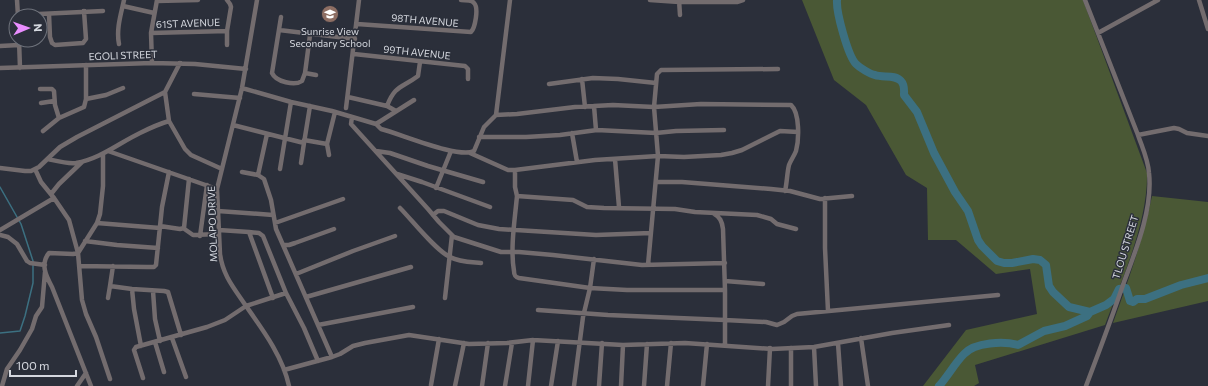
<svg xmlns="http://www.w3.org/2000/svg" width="1208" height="386" font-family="Commissioner,sans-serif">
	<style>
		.green { fill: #4a5835 }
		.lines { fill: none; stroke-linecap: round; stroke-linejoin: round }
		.stream { stroke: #3c7081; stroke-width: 1.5 }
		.river { stroke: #3c7081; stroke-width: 8 }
		.minor { stroke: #736c6e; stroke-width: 4.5 }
		.labels { text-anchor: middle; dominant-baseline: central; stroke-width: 3; stroke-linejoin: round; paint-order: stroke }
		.street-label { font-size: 10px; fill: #d5d8df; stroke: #2b2f3a }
		.poi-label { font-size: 10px; fill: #d5d8df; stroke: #2b2f3a }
	</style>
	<rect width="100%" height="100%" fill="#2b2f3a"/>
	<path class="green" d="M 802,0 L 1083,0 L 1147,173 C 1148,222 1122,279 1105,325 L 975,365 L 979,383 L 974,386 L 923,386 L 966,330 L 1037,314 L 1030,269 L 996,274 L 956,240 L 928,240 L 927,188 L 906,175 L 866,105 L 834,80 Z
		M 1152,196 L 1208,202 L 1208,301 L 1113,323 C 1128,281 1143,240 1152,196 Z"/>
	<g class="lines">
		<path class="stream" d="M 0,187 L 21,224 L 33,261 L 33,283 L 25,316 L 20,331 L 0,333"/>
		<path class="river" d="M 837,0 C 836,12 848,56 856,64 C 860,68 870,74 875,75 C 883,78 895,74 901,81 C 905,85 904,91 904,95 L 917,112 L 934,153 L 955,192 L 968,211 L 978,240 L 982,246 L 997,261 L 1004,263 L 1012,263 L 1033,259 L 1040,260 L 1046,265 L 1049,286 L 1053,292 L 1069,307 L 1090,312
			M 939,386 C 948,376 955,363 964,354 C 975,342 1004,341 1018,345 L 1044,331 L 1065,326 L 1087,316 L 1090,312 L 1106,305 L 1114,299 L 1119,289 L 1126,288 L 1130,301 L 1133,302 L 1137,299 L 1145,299 L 1181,285 L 1208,278"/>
		<path class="minor" d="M 17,0 L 18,16
			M 257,0 L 242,88 L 217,189 L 220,254 C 223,276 234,288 246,306 C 263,330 283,357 289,386
			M 650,0 L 679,2 L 737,2 L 743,0
			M 679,0 L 680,15
			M 1085,0 L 1138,135 C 1142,147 1148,159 1149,173 C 1153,208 1136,250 1124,282 C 1112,317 1099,352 1086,386
			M 1199,0 L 1208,29
			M 157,1 L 198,0
			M 123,6 L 154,13
			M 49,14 L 50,37 L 52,43 L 55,45 L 83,43 L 86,39 L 84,11
			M 18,15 L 103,11
			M 281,17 L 272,73 C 276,82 295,86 302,81 L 305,73 L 310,35
			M 357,24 L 471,32 C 475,28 479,8 474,3 C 472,0 465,0 461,0
			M 279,30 L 355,39
			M 151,33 L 227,31
			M 1098,33 L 1158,0
			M 19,40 L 20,68
			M 119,44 C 116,29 121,14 124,0
			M 227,45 L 227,31 L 231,7 L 230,4 L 227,0
			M 0,46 L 19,45
			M 354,54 L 465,66 L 468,69 L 468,79
			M 152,63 L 151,33 L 157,0
			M 0,68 L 152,63 L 195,64 L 246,69
			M 305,73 L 316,75
			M 582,79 L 585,107
			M 549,84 L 593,78 L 618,79 L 656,83
			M 242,88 L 291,102 L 332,111 L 376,124 L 381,129 C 401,134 459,159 474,151 L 484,127 L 496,115 L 517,114 L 575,107 L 613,105 L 654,107 L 701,104 L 791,105 C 800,113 799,140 796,151 C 794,156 791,160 789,165 C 787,173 787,183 785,191
			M 40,89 L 52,89 L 54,91 L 55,105 L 59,118
			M 165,92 L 169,121 L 185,149 L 191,155 L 222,169
			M 194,94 L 240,98
			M 348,97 L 387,106 L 396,111
			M 86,99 L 106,95 L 123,88
			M 41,103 L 54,101
			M 387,106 C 395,85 402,88 418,76 L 420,62
			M 594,106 L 596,130
			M 346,108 L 359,0
			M 496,115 L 510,0
			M 352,117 L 351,124 L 428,209 L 439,222 L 454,237 L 501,252 L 519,252 L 553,255 L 642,265 L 725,263
			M 376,124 L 414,100
			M 233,125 L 304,143 L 310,106
			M 43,131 L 59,118 L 84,107 L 86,99 L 86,65
			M 572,133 L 577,162
			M 1138,135 L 1174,128 L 1179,129 L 1187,133 L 1208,136
			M 479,137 L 526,137 L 560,135 L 597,130 L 656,133 L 676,131 L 724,130
			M 304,140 L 327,144
			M 108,151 L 217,189
			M 376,151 L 390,153 L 428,166 L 483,182
			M 470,153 L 508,170 L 515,170 L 595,160 L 658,156 L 684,157 L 721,155 L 732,153 L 742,150 L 780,131 L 798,132
			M 329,155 L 327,144 L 335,112
			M 48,159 C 57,161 67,164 76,163 C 100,159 119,143 140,133 C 150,128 159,124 169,121
			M 615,159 L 619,207
			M 301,163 L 304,143
			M 0,168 L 25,171 L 31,171 L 39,167 L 60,147 L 77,137 L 165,92 L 180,63
			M 35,169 L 41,182 L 54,198 L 69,220 L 78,253 L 82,300 L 86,314 L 96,337 L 110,379
			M 280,169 L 291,102
			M 515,170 L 515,187 L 517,196 C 515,218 510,249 514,271 C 514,275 515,277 519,278 L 590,288 L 627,290 L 725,290
			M 242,172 L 258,175 L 267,134
			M 397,174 L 422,182 L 490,207
			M 258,175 L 264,179 L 271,200 L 276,229 L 332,357
			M 656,182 L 682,182 L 771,189 L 790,191 L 820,199 L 852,196
			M 436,188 L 451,151
			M 51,194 L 59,184 L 82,162
			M 517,196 L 573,200 L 587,207 L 604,208 L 675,209 L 695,212 L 757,215 L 771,219 L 777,224 L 796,229
			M 825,198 L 825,248 L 828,311
			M 400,208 C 412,220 436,251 450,257 C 459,262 470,262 481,263
			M 218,211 L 273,215
			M 713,213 C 720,217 722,221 723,229 L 725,290 L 725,345
			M 433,215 L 438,211 L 444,211 L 478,225 L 499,229 L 596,235 L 651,233
			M 97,223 L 160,228
			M 275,223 L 343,199
			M 160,226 L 180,229 L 184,228 L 189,179
			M 183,228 L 193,235 L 219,234
			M 0,230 L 54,198
			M 219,230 L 249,232 L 273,298
			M 249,232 L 259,233 L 263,236 L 286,293
			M 0,235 L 8,237 L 17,244 L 27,261 L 30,263 L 45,265
			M 200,236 L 207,185
			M 85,241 L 117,245 L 158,248
			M 283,245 L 289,245 L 295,243 L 334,229
			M 648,265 L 658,156 L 654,107 L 657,74 L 661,70 L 778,69
			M 79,266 L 147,267 L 154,267 L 156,265 L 162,207 L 169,172
			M 113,266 L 110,286 L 132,289 L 164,291 L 168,292 L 181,335
			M 296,274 L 353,251 L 395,236
			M 725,281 L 763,284
			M 132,289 L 134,309 L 141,346
			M 153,291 L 155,319 L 160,341
			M 306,297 L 411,267
			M 108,298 L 110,286
			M 445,298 L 452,235
			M 538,310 L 608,315 L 725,320 L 766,322 L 777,325 L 784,322 L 792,316 L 797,314 L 998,295
			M 318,325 L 413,307
			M 172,338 L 186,377
			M 861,338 L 868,386
			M 155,342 L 164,372
			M 838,343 L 841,386
			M 814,347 L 816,386
			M 791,348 L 791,386
			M 284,370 L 332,357 L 340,354 L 353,346 L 365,343 L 409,335 L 469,344 L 507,343 L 533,340 L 623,345 L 685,343 L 772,349 L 814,347 L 892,333 L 949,325
			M 143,378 L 135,353 L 134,350 L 136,347 L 207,327 L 225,320 L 246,306 L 286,293 L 304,328 L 318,361
			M 431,385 L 439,339
			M 2,386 L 7,369 L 20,350 L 32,329 L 36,316 L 42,307 L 45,272
			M 77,386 L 86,373
			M 91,386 L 52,287 C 46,276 40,264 49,253 L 73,254 L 78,253 L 97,223 L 100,214 L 103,186 L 103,154
			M 455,386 L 464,343
			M 482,386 L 488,343
			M 505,386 L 512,343
			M 528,386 L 533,340
			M 551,386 L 558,341
			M 574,386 L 583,317 L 590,288 L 594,259
			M 599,386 L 602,343
			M 621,386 L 623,345
			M 644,386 L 647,344
			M 667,386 L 671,343
			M 703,386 L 707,344
			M 768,386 L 770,348"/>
	</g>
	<defs>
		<g id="school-disc" transform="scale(0.9)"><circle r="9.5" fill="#8d6e63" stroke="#2b2f3a"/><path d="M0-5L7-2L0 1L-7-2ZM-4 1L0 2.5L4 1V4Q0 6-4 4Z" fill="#fff"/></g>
	</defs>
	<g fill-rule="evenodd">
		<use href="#school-disc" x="330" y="14"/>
	</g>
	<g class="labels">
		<g class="street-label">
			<text transform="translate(425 20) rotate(5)">98TH AVENUE</text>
			<text transform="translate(188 23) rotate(-2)">61ST AVENUE</text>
			<text transform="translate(417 52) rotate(6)">99TH AVENUE</text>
			<text transform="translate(123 55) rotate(-2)">EGOLI STREET</text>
			<text transform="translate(212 224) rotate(-92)">MOLAPO DRIVE</text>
			<text transform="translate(1125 247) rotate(-73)">TLOU STREET</text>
		</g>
		<g class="poi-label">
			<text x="330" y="31">Sunrise View<tspan x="330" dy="12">Secondary School</tspan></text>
		</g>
	</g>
	<g transform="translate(28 28) rotate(88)"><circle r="19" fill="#2b2f3a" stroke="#6f737c"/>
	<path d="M0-3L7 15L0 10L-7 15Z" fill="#e98dfe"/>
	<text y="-6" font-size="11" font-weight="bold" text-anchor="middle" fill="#d5d8df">N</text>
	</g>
	<path d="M10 370v6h66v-6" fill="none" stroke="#d5d8df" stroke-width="2"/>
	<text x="16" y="370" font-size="12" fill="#d5d8df" stroke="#2b2f3a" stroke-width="3" paint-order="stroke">100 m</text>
</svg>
